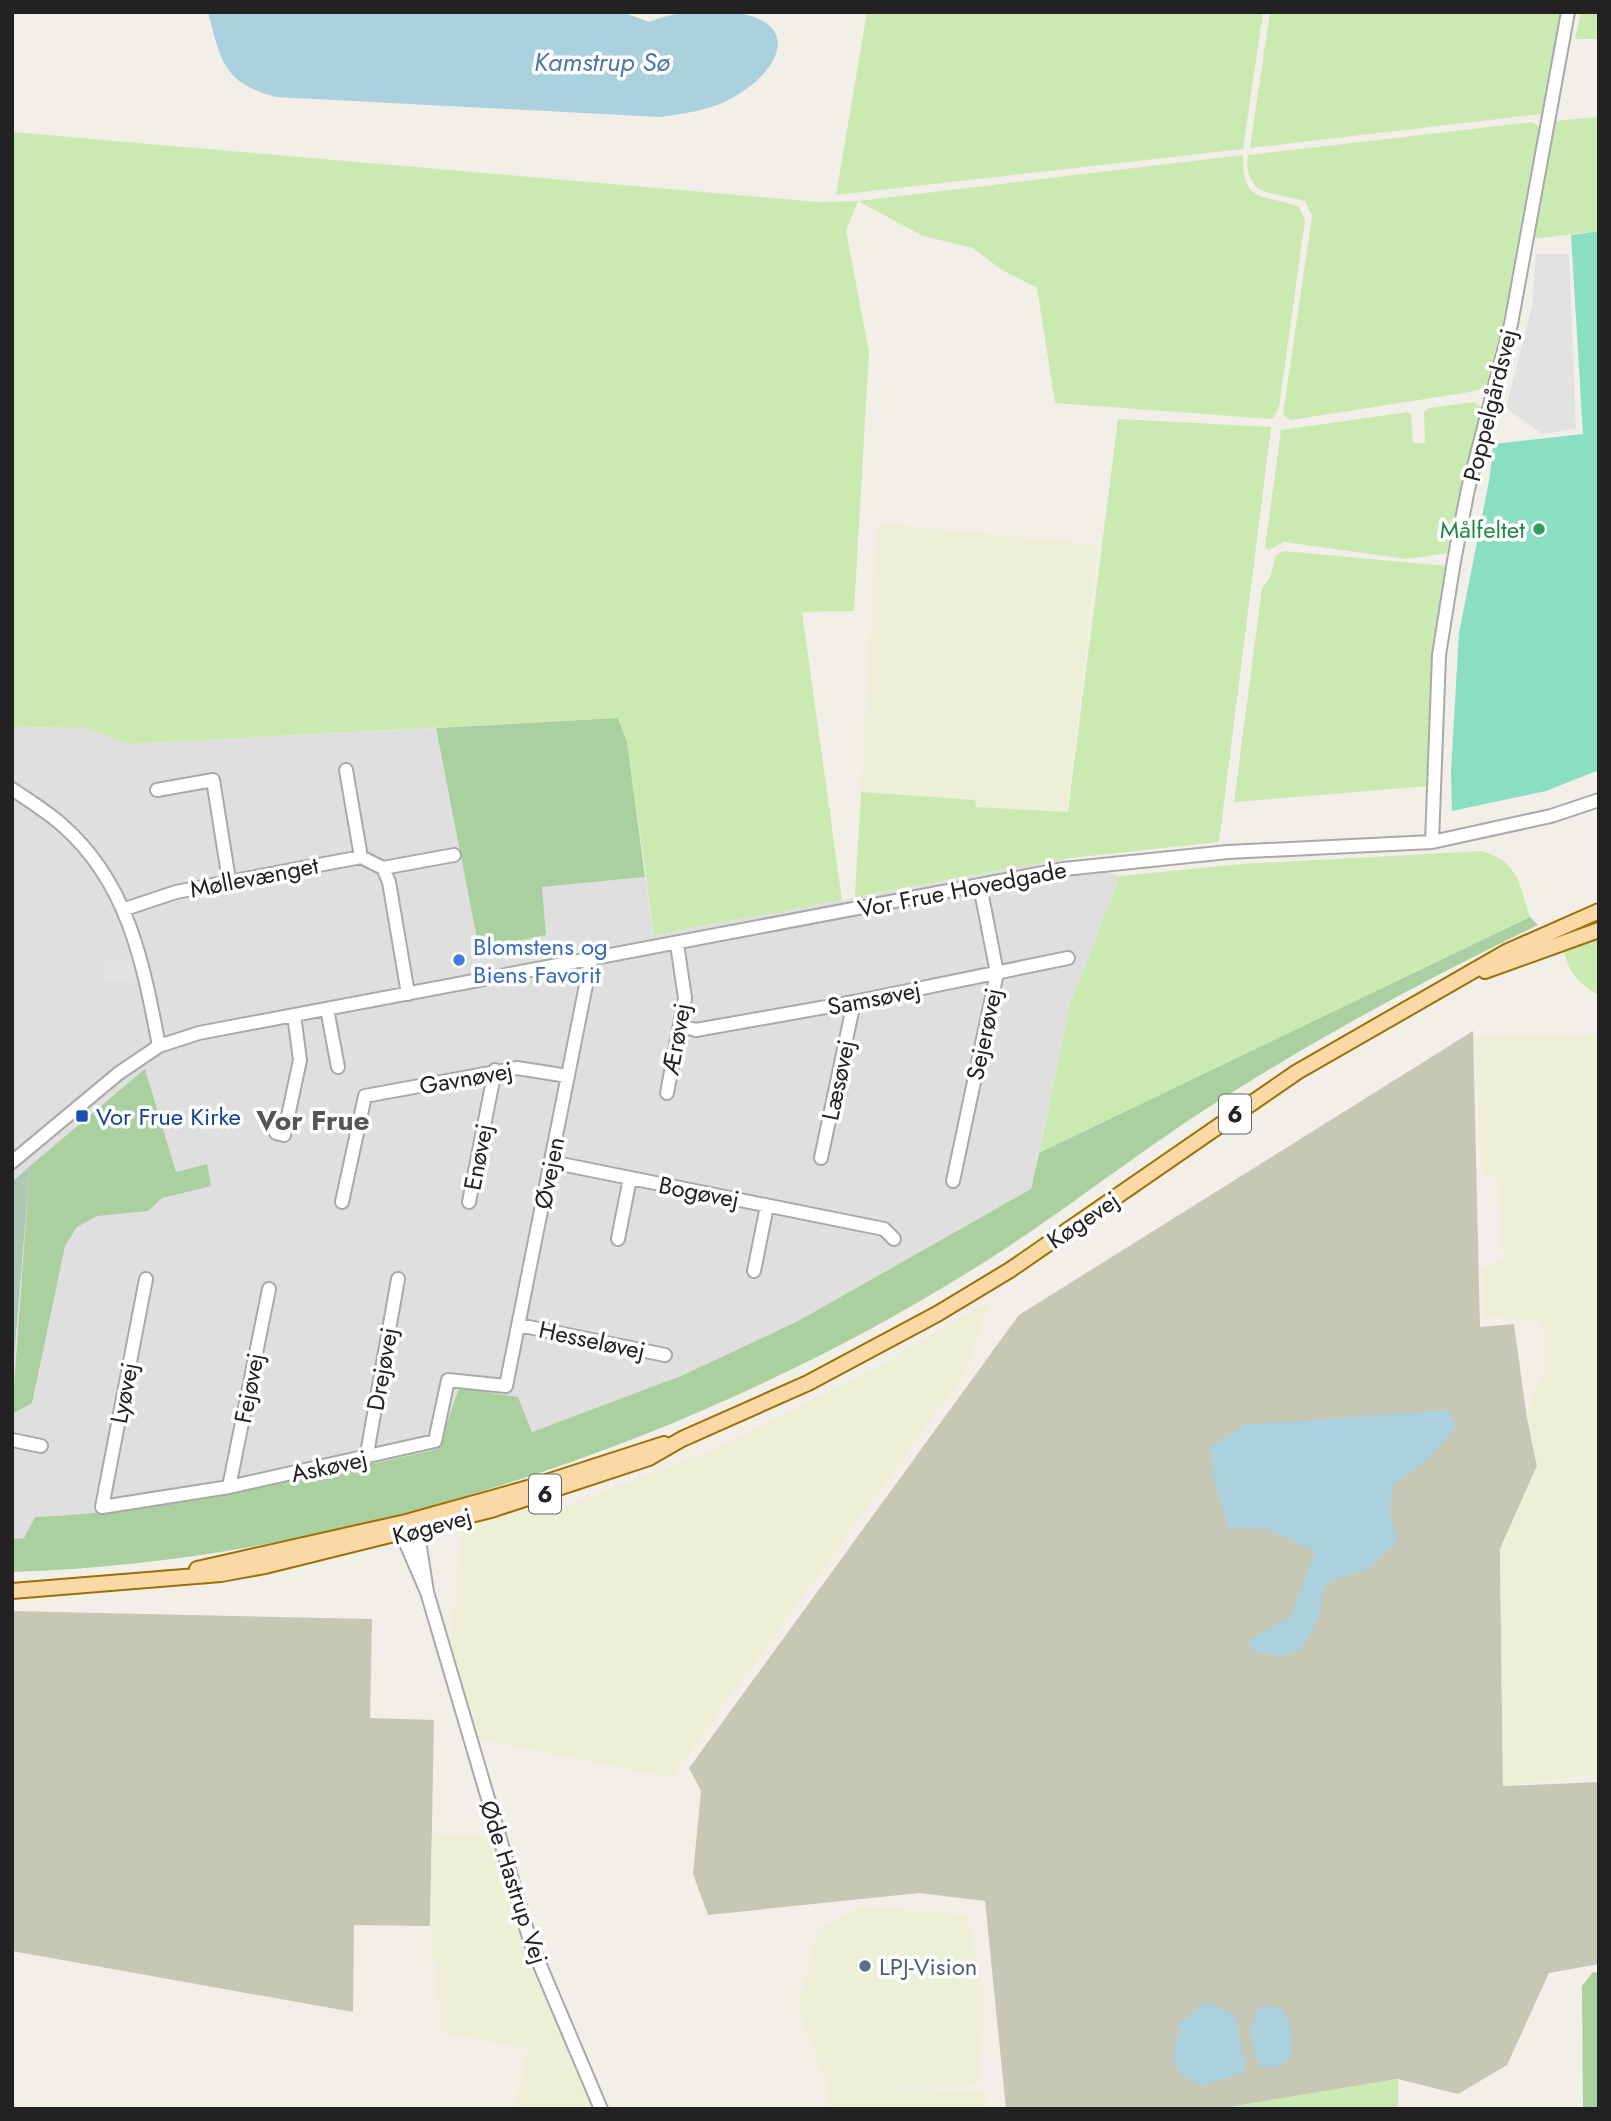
<svg xmlns="http://www.w3.org/2000/svg" width="1611" height="2121" font-family="Jost,sans-serif">
	<style>
		.residential { fill: #e0dfdf }
		.construction { fill: #c6c7b4 }
		.farmland { fill: #edefd6 }
		.grass { fill: #cbeab1 }
		.forest { fill: #abd09f }
		.cemetery { fill: #abcab1 }
		.pitch { fill: #8adec1 }
		.parking { fill: #e2e2e2 }
		.water { fill: #abd0de }
		.lines { fill: none; stroke-linecap: round; stroke-linejoin: round }
		.minor-casing { stroke: #a9a9a9; stroke-width: 16 }
		.major-casing { stroke: #9d7003; stroke-width: 18 }
		.minor { stroke: #fff; stroke-width: 12 }
		.major { stroke: #fad9a6; stroke-width: 14 }
		.leisure-dot { fill: #2e9e5b; stroke: #fff; stroke-width: 2.5 }
		.shop-dot { fill: #3f7fe0; stroke: #fff; stroke-width: 2.5 }
		.transit-dot { fill: #1a4fb4; stroke: #fff; stroke-width: 2.5 }
		.service-dot { fill: #5c6f8a; stroke: #fff; stroke-width: 2.5 }
		.labels { text-anchor: middle; dominant-baseline: central; stroke-width: 7; stroke-linejoin: round; paint-order: stroke }
		.shield { fill: #fff; stroke: #646464; stroke-width: 2 }
		.shield-label { font-size: 23px; font-weight: bold; fill: #222 }
		.street-label { font-size: 24px; fill: #222; stroke: #fff }
		.leisure-label { font-size: 24px; fill: #27864d; stroke: #fff; text-anchor: end }
		.shop-label { font-size: 24px; fill: #366cbe; stroke: #fff; text-anchor: start }
		.transit-label { font-size: 24px; fill: #164399; stroke: #fff; text-anchor: start }
		.service-label { font-size: 24px; fill: #4e5e75; stroke: #fff; text-anchor: start }
		.water-label { font-size: 26px; font-style: italic; fill: #4c77a9; stroke: #fff }
		.quarter-label { font-size: 28px; font-weight: bold; fill: #555; stroke: #fff }
	</style>
	<rect width="100%" height="100%" fill="#f2efe9"/>
	<path class="residential" d="M 12,727 L 87,728 L 127,744 L 436,728 L 480,949 L 546,935 L 541,887 L 645,877 L 654,935 L 1062,859 L 1120,876 L 1070,1004 L 1031,1189 L 798,1321 L 683,1375 L 532,1432 L 518,1397 L 438,1449 L 286,1484 L 104,1514 L 35,1517 L 24,1538 L 12,1539 Z"/>
	<path class="construction" d="M 1473,1031 L 1480,1327 L 1514,1324 L 1526,1412 L 1537,1466 L 1500,1549 L 1503,1786 L 1599,1782 L 1599,1964 L 1549,1973 L 1507,2065 L 1458,2094 L 1398,2079 L 1218,2109 L 1006,2109 L 985,1901 L 919,1893 L 708,1915 L 693,1874 L 701,1791 L 689,1768 L 1019,1315 Z
		M 12,1611 L 372,1619 L 370,1718 L 434,1720 L 430,1926 L 354,1925 L 353,2012 L 12,1951 Z"/>
	<path class="farmland" d="M 877,523 L 1098,545 L 1062,859 L 855,897 Z
		M 1599,1035 L 1599,1774 L 1503,1786 L 1500,1549 L 1537,1466 L 1526,1413 L 1545,1371 L 1542,1321 L 1483,1317 L 1482,1268 L 1503,1260 L 1497,1176 L 1482,1177 L 1474,1038 Z
		M 991,1300 L 963,1376 L 671,1778 L 476,1738 L 450,1652 L 462,1523 L 555,1494 L 562,1508 L 725,1445 L 886,1362 Z
		M 432,1833 L 495,1839 L 596,2109 L 514,2109 L 528,2049 L 442,2032 L 430,1926 Z
		M 861,1907 L 967,1915 L 985,2001 L 978,2086 L 860,2088 L 985,2091 L 987,2109 L 825,2109 L 828,2087 L 798,2008 L 817,1932 Z"/>
	<path class="grass" d="M 867,12 L 1263,12 L 1243,149 L 836,195 Z
		M 1270,12 L 1565,12 L 1545,107 L 1541,114 L 1250,148 Z
		M 1581,12 L 1599,12 L 1599,39 L 1575,39 Z
		M 1599,117 L 1599,231 L 1532,239 L 1555,121 Z
		M 1532,122 L 1541,127 L 1502,345 L 1492,382 L 1476,391 L 1291,420 L 1283,415 L 1312,216 L 1305,201 C 1275,193 1243,197 1248,155 Z
		M 12,132 L 818,202 L 858,201 L 1243,155 C 1242,205 1263,193 1299,207 L 1305,220 L 1279,407 L 1273,419 L 1055,403 L 1037,288 L 1002,270 L 973,248 L 923,236 L 858,201 L 846,231 L 869,352 L 854,611 L 802,612 L 842,900 L 654,935 L 627,742 L 618,718 L 127,744 L 87,728 L 12,727 Z
		M 1474,402 L 1483,408 L 1450,553 L 1406,559 L 1284,542 L 1269,550 L 1265,548 L 1281,430 L 1408,412 L 1411,415 L 1413,443 L 1425,443 L 1424,412 L 1429,408 Z
		M 1118,419 L 1271,427 L 1219,842 L 1062,859 L 855,897 L 861,792 L 975,800 L 976,807 L 1068,812 Z
		M 1284,551 L 1447,566 L 1434,654 L 1430,786 L 1234,802 L 1262,588 L 1270,578 L 1276,555 Z
		M 1482,851 C 1519,862 1519,884 1530,917 L 1039,1153 L 1070,1004 L 1120,876 L 1241,864 Z
		M 1599,939 L 1599,995 C 1580,986 1569,972 1564,952 Z
		M 1398,2079 L 1398,2109 L 1218,2109 Z"/>
	<path class="forest" d="M 618,718 L 627,742 L 645,877 L 542,887 L 546,935 L 479,949 L 436,728 Z
		M 1530,917 L 1538,925 C 1429,978 1322,1035 1220,1100 C 1139,1151 1064,1212 983,1263 C 703,1440 345,1562 12,1572 L 12,1539 L 24,1538 L 35,1517 C 171,1511 305,1479 438,1449 L 459,1388 L 518,1397 L 532,1432 L 683,1375 L 798,1321 L 1031,1189 L 1039,1153 Z
		M 145,1069 L 176,1172 L 207,1164 L 211,1186 L 162,1198 L 148,1211 L 97,1216 L 77,1227 L 65,1246 L 32,1403 L 12,1414 L 30,1166 Z
		M 1593,1972 L 1599,1973 L 1599,2109 L 1583,2109 L 1582,1986 Z"/>
	<path class="cemetery" d="M 30,1166 L 12,1382 L 12,1182 Z"/>
	<path class="pitch" d="M 1599,231 L 1599,770 L 1546,791 L 1452,811 L 1451,771 L 1459,633 L 1490,476 L 1493,444 L 1583,434 L 1571,235 Z"/>
	<path class="parking" d="M 1536,254 L 1569,254 L 1576,429 L 1542,434 L 1506,408 L 1532,306 Z
		M 106,958 L 133,962 L 133,967 L 138,968 L 136,983 L 101,979 Z"/>
	<path class="water" d="M 208,12 L 622,12 L 649,22 C 673,12 692,12 717,12 C 799,12 792,64 732,98 C 712,110 682,114 660,117 L 276,97 C 223,83 221,61 208,12 Z
		M 1448,1410 L 1456,1426 L 1427,1461 L 1393,1485 L 1390,1511 L 1397,1541 L 1368,1569 L 1325,1583 L 1319,1615 L 1303,1648 L 1282,1656 L 1255,1652 L 1248,1641 L 1291,1616 L 1315,1551 L 1265,1528 L 1229,1529 L 1213,1478 L 1211,1446 L 1244,1425 Z
		M 1204,2003 L 1215,2005 L 1235,2016 L 1245,2062 L 1244,2072 L 1204,2086 L 1182,2075 L 1173,2059 L 1181,2022 Z
		M 1269,2005 L 1282,2008 L 1291,2026 L 1292,2055 L 1278,2067 L 1263,2067 C 1249,2052 1248,2027 1257,2009 Z"/>
	<g class="lines">
		<g class="minor-casing">
			<path id="minor" d="M 346,770 L 361,857
				M 12,789 C 28,800 46,811 61,824 C 128,882 143,962 159,1046
				M 157,790 L 213,780 L 229,880
				M 1432,842 L 1439,655 L 1454,561 L 1468,489 L 1511,324 L 1568,12
				M 383,868 L 454,855
				M 125,909 L 176,892 L 361,857 L 383,868 L 389,882 L 408,994
				M 327,1009 L 338,1067
				M 681,1026 L 696,1030 L 854,1002 L 1068,958
				M 667,1093 L 685,998 L 677,944
				M 276,1133 L 284,1135 L 300,1060 L 294,1015
				M 821,1158 L 854,1002
				M 12,1162 L 119,1073 L 159,1046 L 199,1033 L 1064,869 L 1228,852 L 1432,842 L 1551,816 L 1599,800
				M 551,1162 L 884,1229 L 894,1239
				M 953,1181 L 997,973 L 980,886
				M 342,1202 L 365,1096 L 517,1068 L 568,1076
				M 469,1202 L 495,1070
				M 618,1239 L 630,1178
				M 754,1271 L 767,1206
				M 146,1279 L 102,1507 L 229,1487 L 435,1441 L 448,1380 L 506,1386 L 591,960
				M 519,1325 L 665,1355
				M 12,1440 L 41,1446
				M 366,1459 L 398,1279
				M 229,1487 L 269,1289
				M 427,1592 L 402,1534 L 406,1522 L 418,1535 L 427,1592 L 531,1944 L 601,2109"/>
		</g>
		<g class="major-casing">
			<path id="major" d="M 1485,971 L 1599,930
				M 197,1569 L 406,1522 L 528,1488 L 664,1444
				M 12,1591 L 221,1574 L 265,1566 L 491,1510 L 649,1458 L 682,1439 L 808,1383 L 937,1314 L 1010,1270 L 1297,1072 L 1506,952 L 1599,911"/>
		</g>
		<use href="#minor" class="minor"/>
		<use href="#major" class="major"/>
	</g>
	<circle class="leisure-dot" cx="1539" cy="529" r="7"/>
	<circle class="shop-dot" cx="459" cy="960" r="7"/>
	<rect class="transit-dot" x="75" y="1109" width="14" height="14" rx="3.5"/>
	<circle class="service-dot" cx="865" cy="1966" r="7"/>
	<g class="labels">
		<g class="shield">
			<rect x="1219" y="1094.5" width="32" height="39" rx="5"/>
			<rect x="529" y="1474.5" width="32" height="39" rx="5"/>
		</g>
		<g class="shield-label">
			<text x="1235" y="1114">6</text>
			<text x="545" y="1494">6</text>
		</g>
		<g class="street-label">
			<text transform="translate(1490 405) rotate(-76)">Poppelgårdsvej</text>
			<text transform="translate(254 877) rotate(-11)">Møllevænget</text>
			<text transform="translate(962 889) rotate(-11)">Vor Frue Hovedgade</text>
			<text transform="translate(874 998) rotate(-11)">Samsøvej</text>
			<text transform="translate(984 1034) rotate(-78)">Sejerøvej</text>
			<text transform="translate(676 1039) rotate(-80)">Ærøvej</text>
			<text transform="translate(466 1078) rotate(-10)">Gavnøvej</text>
			<text transform="translate(838 1080) rotate(-78)">Læsøvej</text>
			<text transform="translate(478 1157) rotate(-79)">Enøvej</text>
			<text transform="translate(549 1173) rotate(-79)">Øvejen</text>
			<text transform="translate(699 1192) rotate(11)">Bogøvej</text>
			<text transform="translate(1083 1220) rotate(-34)">Køgevej</text>
			<text transform="translate(592 1340) rotate(12)">Hesseløvej</text>
			<text transform="translate(382 1369) rotate(-80)">Drejøvej</text>
			<text transform="translate(249 1388) rotate(-79)">Fejøvej</text>
			<text transform="translate(124 1393) rotate(-79)">Lyøvej</text>
			<text transform="translate(329 1466) rotate(-12)">Askøvej</text>
			<text transform="translate(432 1526) rotate(-15)">Køgevej</text>
			<text transform="translate(514 1882) rotate(72)">Øde Hastrup Vej</text>
		</g>
		<g class="leisure-label">
			<text x="1525" y="529">Målfeltet</text>
		</g>
		<g class="shop-label">
			<text x="473" y="946">Blomstens og<tspan x="473" dy="28">Biens Favorit</tspan></text>
		</g>
		<g class="transit-label">
			<text x="96" y="1116">Vor Frue Kirke</text>
		</g>
		<g class="service-label">
			<text x="879" y="1966">LPJ-Vision</text>
		</g>
		<g class="water-label">
			<text x="602" y="62">Kamstrup Sø</text>
		</g>
		<g class="quarter-label">
			<text x="313" y="1120">Vor Frue</text>
		</g>
	</g>
	<rect width="1611" height="2121" fill="none" stroke="#222222" stroke-width="28"/>
</svg>
